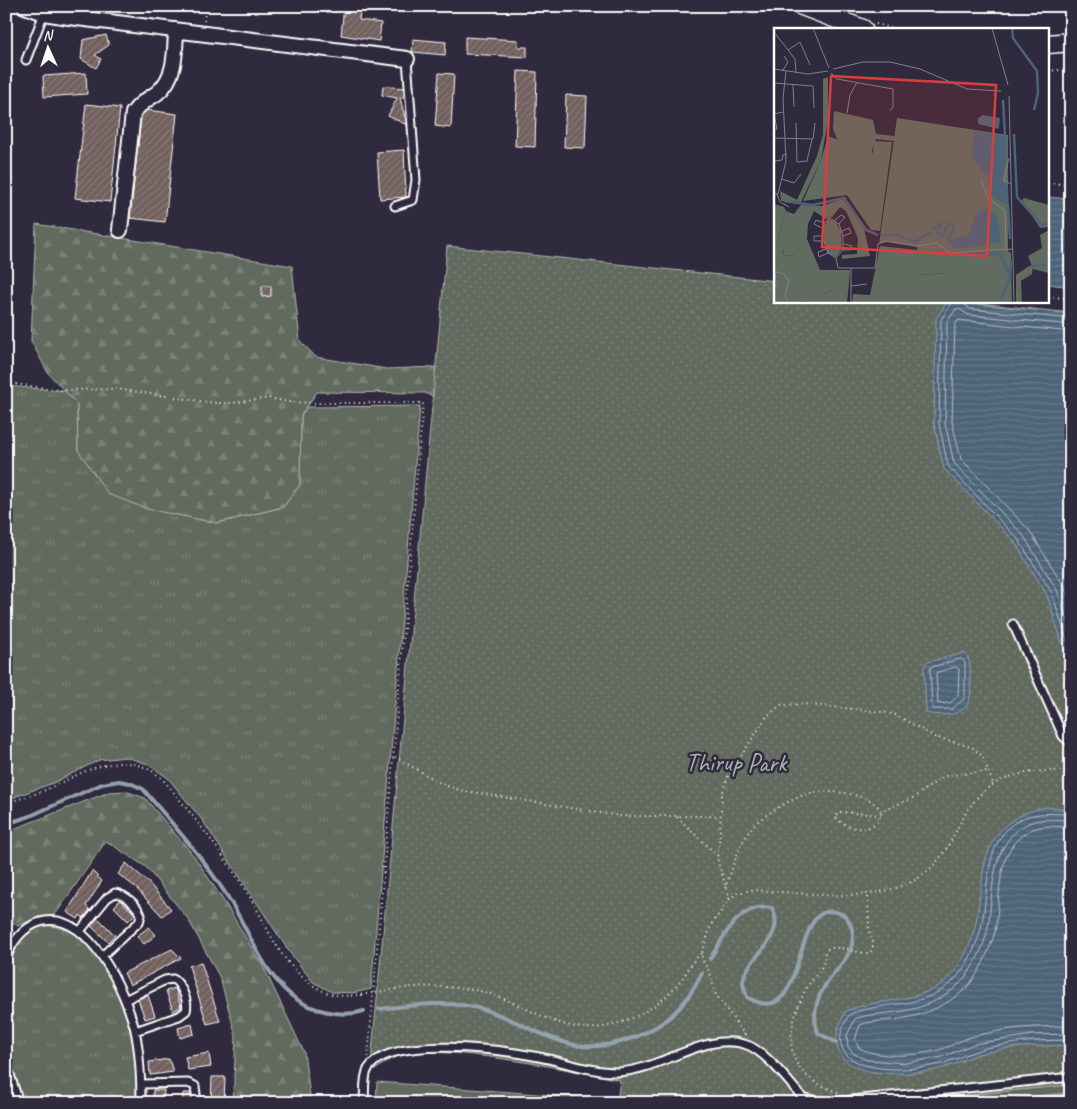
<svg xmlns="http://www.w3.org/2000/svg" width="1077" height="1109" font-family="Caveat,sans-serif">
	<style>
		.grass { fill: url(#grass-tufts); stroke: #b0b5af }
		.forest { fill: url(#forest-firs); stroke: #b0b5af }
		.park { fill: url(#park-dots); stroke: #b0b5af }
		.pitch { fill: #626b5f; stroke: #b0b5af }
		.water { fill: url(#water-rules); stroke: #94a1ae }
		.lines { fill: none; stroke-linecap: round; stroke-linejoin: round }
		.shore { stroke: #b8c1c9; stroke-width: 1 }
		.stream { stroke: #94a1ae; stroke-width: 4 }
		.building { fill: url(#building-hatch); stroke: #fff }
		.service-casing { stroke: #fff; stroke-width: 11 }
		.minor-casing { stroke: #fff; stroke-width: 18 }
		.tertiary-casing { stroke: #fff; stroke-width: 21 }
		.path { stroke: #fff; stroke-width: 2; stroke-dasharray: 1 4; stroke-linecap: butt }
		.service { stroke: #2f2a3d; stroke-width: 7 }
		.minor { stroke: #2f2a3d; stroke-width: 14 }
		.tertiary { stroke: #2f2a3d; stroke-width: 18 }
		.labels { text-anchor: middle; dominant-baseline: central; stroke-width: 5; stroke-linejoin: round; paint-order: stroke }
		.park-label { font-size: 25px; fill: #b0b5af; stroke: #2f2a3d }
		.inset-river { fill: none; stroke: #4d6378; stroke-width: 2.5 }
		.inset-road { fill: none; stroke: #827f8b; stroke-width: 1 }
		.view { fill: #da3e3e; fill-opacity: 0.15; stroke: #da3e3e; stroke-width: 2.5 }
		.inset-edge { fill: none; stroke: #fff; stroke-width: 2.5 }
	</style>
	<defs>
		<pattern id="grass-tufts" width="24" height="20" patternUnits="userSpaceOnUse" patternTransform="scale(1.25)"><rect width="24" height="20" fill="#626b5f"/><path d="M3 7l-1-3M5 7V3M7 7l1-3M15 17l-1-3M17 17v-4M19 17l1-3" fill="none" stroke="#7a8177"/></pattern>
		<pattern id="forest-firs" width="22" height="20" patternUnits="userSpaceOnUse" patternTransform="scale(1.25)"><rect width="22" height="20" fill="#626b5f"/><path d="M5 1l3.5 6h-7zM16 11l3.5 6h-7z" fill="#7a8177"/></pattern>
		<pattern id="park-dots" width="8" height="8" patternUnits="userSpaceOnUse" patternTransform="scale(1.25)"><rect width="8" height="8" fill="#626b5f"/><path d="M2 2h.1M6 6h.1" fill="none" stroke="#7a8177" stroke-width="1.8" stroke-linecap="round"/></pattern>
		<pattern id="water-rules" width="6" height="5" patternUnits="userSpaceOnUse" patternTransform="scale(1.25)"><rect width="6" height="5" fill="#4d6378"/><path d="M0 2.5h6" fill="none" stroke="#687a8c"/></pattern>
		<pattern id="building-hatch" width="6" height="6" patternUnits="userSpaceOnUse" patternTransform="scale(1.25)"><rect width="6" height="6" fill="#72605e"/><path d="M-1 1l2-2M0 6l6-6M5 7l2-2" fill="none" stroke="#877876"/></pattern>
	</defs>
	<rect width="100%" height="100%" fill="#2f2a3d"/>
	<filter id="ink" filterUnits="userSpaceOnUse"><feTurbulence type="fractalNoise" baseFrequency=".02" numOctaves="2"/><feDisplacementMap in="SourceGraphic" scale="10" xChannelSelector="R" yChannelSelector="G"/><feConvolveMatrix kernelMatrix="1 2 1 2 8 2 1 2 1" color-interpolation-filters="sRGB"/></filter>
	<g filter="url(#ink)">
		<path class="grass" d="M 6,386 L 65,391 L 77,404 L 78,450 L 217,523 L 283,507 L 300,485 L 301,415 L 307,407 L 420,406 L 371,989 L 353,993 L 332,992 L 313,982 L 290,953 L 202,820 L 168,778 L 148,764 L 126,757 L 99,760 L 53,783 L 6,800 Z
			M 43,924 C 54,927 67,929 76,934 C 82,937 86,943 90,947 C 127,985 138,1052 136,1103 L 22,1103 C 16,1086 8,1069 6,1051 C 5,1038 6,1025 6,1012 C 6,977 3,938 43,924 Z"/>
		<path class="forest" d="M 36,224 L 292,266 L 300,341 L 316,357 L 386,369 L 436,367 L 435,398 L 425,393 L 317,392 L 301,415 L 300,485 L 283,507 L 217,523 L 147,509 L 108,494 L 78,450 L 77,404 L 48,373 L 31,341 Z
			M 125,791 L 145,798 L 194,856 L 227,906 L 265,970 L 304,1052 L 311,1103 L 233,1103 L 236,1036 L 220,978 L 188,919 L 146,867 L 106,841 L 55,915 L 37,917 L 18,926 L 6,919 L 6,832 L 109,792 Z"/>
		<path class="park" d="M 447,246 L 776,281 L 776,301 L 960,301 L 1071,313 L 1071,1085 L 886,1103 L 617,1103 L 620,1080 C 573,1071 436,1041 396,1057 C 387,1060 379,1068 370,1073 Z"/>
		<path class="pitch" d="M 377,1082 L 617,1100 L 617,1103 L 376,1103 Z
			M 1071,1085 L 1071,1103 L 886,1103 Z"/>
		<path class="water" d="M 1048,197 L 1071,199 L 1071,287 L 1048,284 Z
			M 948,301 L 1071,314 L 1071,671 L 1047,595 L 1014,541 L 944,469 L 934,424 L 936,318 Z
			M 965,653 C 971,661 970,669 970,679 C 970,685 971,693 970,698 C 966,717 940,716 926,713 L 924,667 L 927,662 Z
			M 1046,807 L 1071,809 L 1071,1045 C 1039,1046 1006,1046 976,1055 C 965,1058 955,1065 943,1068 C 900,1079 807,1081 846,1011 C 880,997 921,1005 950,977 C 955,973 958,966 961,961 C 998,904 956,826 1046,807 Z"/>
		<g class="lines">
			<path class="shore" d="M 952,301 L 941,320 L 939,424 L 948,466 L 1018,539 L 1052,593 L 1071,653
				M 965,301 L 966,306 L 970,309 L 1071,319
				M 1071,325 L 969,315 L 957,308 L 947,322 L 945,423 L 954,463 L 1023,535 L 1057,590 L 1071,630
				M 1071,332 L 958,320 L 955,325 L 952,422 L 961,459 L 1029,530 L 1064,586 L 1071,605
				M 961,659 L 965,662 L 965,698 L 952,709 L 932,709 L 930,668 Z
				M 956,667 L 959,669 L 958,696 L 950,703 L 938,704 L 936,673 Z
				M 1071,814 C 1057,814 1043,812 1029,816 C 981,831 990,890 981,928 C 977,945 966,969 953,981 C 920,1011 886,1000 850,1014 C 842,1025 836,1041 845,1053 C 862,1075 920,1070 944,1063 C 960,1058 974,1050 991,1047 C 1017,1042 1044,1040 1071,1040
				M 1071,820 C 1057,820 1042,817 1029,823 C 989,842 994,890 988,927 C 985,946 972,972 958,985 C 945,998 922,1008 904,1011 C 887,1014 870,1013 855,1019 L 847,1035 L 848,1047 L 854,1054 L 867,1060 L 906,1063 L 942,1057 L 974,1044 L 1033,1035 L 1071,1034
				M 1071,827 C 1058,827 1045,824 1033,829 C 993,846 1002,897 995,931 C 990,950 978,978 963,991 C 948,1004 925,1015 905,1018 C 890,1021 874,1020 860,1025 L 855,1040 L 859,1048 C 882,1059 914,1056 939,1050 C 950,1047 960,1040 971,1037 C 1003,1028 1038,1026 1071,1026"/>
			<path class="stream" d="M 6,824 L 30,816 L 102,784 L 119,781 L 130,783 L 143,789 C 174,826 207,862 232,904 C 250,934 264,974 292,996 C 311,1011 342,1018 364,1011
				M 710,959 C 724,936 739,902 772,908 C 788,939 745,957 743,982 C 743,986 746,993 747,997 C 812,1037 787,889 842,914 C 848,917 850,923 852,929 C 858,955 833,970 823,989 C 815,1003 813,1019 818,1033 L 836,1042
				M 379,1009 C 411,1006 445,1000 478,1008 C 509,1015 536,1035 567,1043 C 599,1053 646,1038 671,1016 C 685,1004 694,989 702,973
				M 980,1103 L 1071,1094"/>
		</g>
		<path class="building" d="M 344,6 L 361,6 L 359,20 L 381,23 L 379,41 L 341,35 Z
			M 106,35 L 109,45 L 95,55 L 101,59 L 96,68 L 81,59 L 83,40 Z
			M 465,37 L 518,40 L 518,47 L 527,47 L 527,57 L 465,54 Z
			M 413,39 L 446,42 L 445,55 L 412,52 Z
			M 518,71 L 537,72 L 535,147 L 515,146 Z
			M 86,73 L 87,94 L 44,97 L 43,76 Z
			M 439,73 L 454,74 L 451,128 L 435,126 Z
			M 383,86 L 404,88 L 404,97 L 400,98 L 407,125 L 388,116 L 397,98 L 382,95 Z
			M 566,95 L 587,96 L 585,148 L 564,147 Z
			M 86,104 L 120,108 L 110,202 L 75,198 Z
			M 147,110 L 177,114 L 165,222 L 130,218 L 141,116 Z
			M 404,150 L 406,197 L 380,199 L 377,152 Z
			M 262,286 L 271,286 L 271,296 L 262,297 Z
			M 126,863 L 148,882 L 171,909 L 162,916 L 134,886 L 118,874 Z
			M 92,871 L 102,881 L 86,906 L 90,910 L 83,918 L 80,915 L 78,919 L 67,912 Z
			M 120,900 L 135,914 L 128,921 L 114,907 Z
			M 98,918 L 115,935 L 108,942 L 91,926 Z
			M 149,927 L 156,935 L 144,944 L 137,936 Z
			M 172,949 L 181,958 L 130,985 L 124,973 Z
			M 201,962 L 220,1021 L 207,1024 L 189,966 Z
			M 175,988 L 181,1007 L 173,1011 L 166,991 Z
			M 148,995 L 155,1016 L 145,1019 L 138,999 Z
			M 192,1024 L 194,1034 L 180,1038 L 178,1028 Z
			M 209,1053 L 211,1067 L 188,1070 L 185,1057 Z
			M 169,1059 L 173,1072 L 150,1075 L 149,1062 Z
			M 212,1077 L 225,1077 L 224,1103 L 211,1103 Z
			M 153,1090 L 164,1090 L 163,1103 L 153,1103 Z
			M 183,1093 L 191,1093 L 192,1103 L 182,1103 Z"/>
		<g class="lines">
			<g class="service-casing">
				<path id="service" d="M 26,60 L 44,13
					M 395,206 L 413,200 L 416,180 L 407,59
					M 1013,624 L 1063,736 L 1071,743
					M 80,931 L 107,898 L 115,893 C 126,895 137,905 141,915 L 139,922 L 103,955
					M 6,960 C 11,943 23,927 40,922 C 89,908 126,994 135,1030 C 140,1054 141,1079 141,1103
					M 125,1000 L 165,980 L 173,979 C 181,984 189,1001 186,1011 L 179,1016 L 135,1031
					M 6,1062 L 19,1103
					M 141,1084 L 188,1083 L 195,1086 L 197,1103
					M 364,1103 C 365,1094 363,1077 368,1069 C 389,1034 504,1050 539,1057 C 565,1062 591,1072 617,1072 C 660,1071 703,1032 744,1044 C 764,1049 788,1081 802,1097 L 812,1100 L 833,1102 L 1071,1077"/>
			</g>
			<g class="minor-casing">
				<path id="minor" d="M 25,6 L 44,13 L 69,17 L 407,59
					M 120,230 L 133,113 C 140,103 147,100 157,93 C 176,78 175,52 176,30"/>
			</g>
			<g class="tertiary-casing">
				<path id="tertiary" d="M 802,6 L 863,29
					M 1048,44 L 1071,42"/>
			</g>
			<path class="path" d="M 777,6 L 789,11
				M 6,7 L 8,6
				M 204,21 L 206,6
				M 876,24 L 895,29
				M 1048,71 L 1071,69
				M 1048,183 L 1071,184
				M 1048,297 L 1071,298
				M 6,383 L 62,390 L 117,389 L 214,403 L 233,403 L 269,398 L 289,402 L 313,403 L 423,403 L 368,1057
				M 395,757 L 442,784 L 459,790 L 620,816 L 719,816
				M 6,803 C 18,799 31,796 43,791 C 75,777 112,751 148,769 C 163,776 173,792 184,805 C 208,835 231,866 251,899 C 263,919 273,944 288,962 C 330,1011 351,994 404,988 C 425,985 448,987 469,989 C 514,994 557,1036 603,1027 C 639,1019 662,1005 684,976 C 690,967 693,959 702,953
				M 881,815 L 839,812 L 835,817 C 847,831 879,835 881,811
				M 677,817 L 718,856
				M 725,888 C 733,868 739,842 754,825 C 763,815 793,798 807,794 C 825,788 872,793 881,811 L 911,799 L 945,776 L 988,771
				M 730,899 L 718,862 L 722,794 L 728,776 L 767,716 L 781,705 L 802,704 L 883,712 L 896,715 L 935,737 L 972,747 L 982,756 L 993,783
				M 745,1035 L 715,993 L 710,973 L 702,959 L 702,953 L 711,925 L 730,899 L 737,893 L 752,890 C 802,892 862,904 909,883 C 968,856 948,786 1026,773 C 1040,771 1056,769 1071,773
				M 838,1092 C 780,1074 784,1032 807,987 C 812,979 822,970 824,961 C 825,957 824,955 826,950 C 839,943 855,954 869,953 L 873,949 L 873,941 L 869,931 L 868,894"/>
			<use href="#service" class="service"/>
			<use href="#minor" class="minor"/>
			<use href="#tertiary" class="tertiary"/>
		</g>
	</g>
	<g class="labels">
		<g class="park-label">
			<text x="736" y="763">Thirup Park</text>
		</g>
	</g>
	<g transform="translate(774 28)">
		<rect width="275" height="275" fill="#2f2a3d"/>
		<path d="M 54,108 L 99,125 L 100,113 L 118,114 L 106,203 L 97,202 L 73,167 L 29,173 L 47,132 ZM 54,191 L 61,193 L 67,203 L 68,221 L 62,229 L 54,225 L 50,213 L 49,200 Z" fill="#626b5f"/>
		<path d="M 54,49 L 54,93 L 47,132 L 27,174 L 7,173 L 6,163 L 23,172 L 43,128 L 49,106 L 49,51 ZM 60,83 L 99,92 L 102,106 L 121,108 L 120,113 L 102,111 L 96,128 L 86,130 L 69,125 L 59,101 ZM 69,171 L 90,200 L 96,228 L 68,231 L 68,227 L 83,226 L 84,210 L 72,183 L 66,179 L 58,189 L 52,191 L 40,183 L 34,196 L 33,211 L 46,242 L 76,242 L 75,254 L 47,267 L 47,275 L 22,273 L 22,227 L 10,228 L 9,222 L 0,221 L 0,211 L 4,211 L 12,183 L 20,186 L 27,177 L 47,178 ZM 255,238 L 259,238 L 258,246 L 247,253 L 248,275 L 242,275 L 242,247 Z" fill="#626b5f"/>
		<path d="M 250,170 L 275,177 L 275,199 L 266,200 L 248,172 ZM 275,202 L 275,245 L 259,241 L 254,228 L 268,220 L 266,207 Z" fill="#626b5f"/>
		<path d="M 123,90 L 234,107 L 234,223 L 173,226 L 173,245 L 143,247 L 143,219 L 114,214 L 105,216 ZM 7,216 L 10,228 L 22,227 L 29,275 L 0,275 L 0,221 Z" fill="#626b5f"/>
		<path d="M 0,176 L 10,179 L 12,183 L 4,211 L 0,211 ZM 106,218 L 143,222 L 144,247 L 173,245 L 173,226 L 234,223 L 237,225 L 238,275 L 78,275 L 79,266 L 96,267 ZM 75,254 L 73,275 L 47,275 L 47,267 L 58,262 L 58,255 Z" fill="#626b5f"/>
		<path d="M 209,87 L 226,90 L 225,101 L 204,96 L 204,90 ZM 200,102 L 232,109 L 233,126 L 228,153 L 234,159 L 235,178 L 218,169 L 213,148 L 198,128 ZM 208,181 L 215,181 L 223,188 L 227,214 L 187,221 L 178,219 L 179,211 L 195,206 L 202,186 Z" fill="#4d6378"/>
		<path class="inset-river" d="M 238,0 L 239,10 L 263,43 L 264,65 L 260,82M 229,72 L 231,109M 240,106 L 243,169 L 267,196 L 275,197M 10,173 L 39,177 L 70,170 L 92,202 L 104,207M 234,178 L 236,211M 158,202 L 168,194 L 163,205 L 168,208 L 174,196 L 179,196 L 180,201 L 174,212 L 177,215M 107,207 L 122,207 L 141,214 L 157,204M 179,227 L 227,226 L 236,249M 257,238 L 275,237M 226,275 L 236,249 L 237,233"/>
		<path class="inset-road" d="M 39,0 L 55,40M 218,0 L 234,57M 0,4 L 21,31 L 22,45M 14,22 L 26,14 L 36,37M 0,41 L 34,46 L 54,43M 59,41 L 89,34 L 116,34 L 146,41 L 193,61 L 227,63M 9,42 L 14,34 L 10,28M 57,45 L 63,51 L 119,61 L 119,79 L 116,83M 0,55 L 39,58 L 40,80M 19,57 L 20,79M 235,68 L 240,275M 73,85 L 76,67 L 83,54M 22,95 L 23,134 L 33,133 L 38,111M 0,103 L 3,101 L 0,86 L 9,84M 0,110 L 39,111 L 41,95M 235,130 L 230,152 L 237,156M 0,133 L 8,132 L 9,127 L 13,126M 8,151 L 20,155 L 27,146M 207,152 L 214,170 L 231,183 L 232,222M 0,166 L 4,166 L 12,133 L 9,70 L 12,43M 3,166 L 6,174 L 15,179M 61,192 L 67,187 L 71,189 L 65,196M 48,200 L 40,196 L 42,192 L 50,195M 68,203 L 75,200 L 77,205 L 69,208M 48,208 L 40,208 L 40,213 L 49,213M 52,221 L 44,224 L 45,229 L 54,225M 69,222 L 77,222 L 78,218 L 70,216M 62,230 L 54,225 L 48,208 L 50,195 L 56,190 L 65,196 L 69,208 L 69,222 L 62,230 L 64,240 L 101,240 L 104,216 L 111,213 L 143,218 L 162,215 L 176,225 L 239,221M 77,240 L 77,275M 0,243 L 10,246 L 15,253 L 11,268 L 14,275M 1,243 L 2,259M 77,258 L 93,256"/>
		<path class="view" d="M 57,48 L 222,57 L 213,228 L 48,219 Z"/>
		<rect width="275" height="275" class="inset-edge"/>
	</g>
	<rect width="1077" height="1109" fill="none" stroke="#2f2a3d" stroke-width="25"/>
	<rect x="12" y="12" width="1052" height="1084" fill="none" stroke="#fff" stroke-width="2" filter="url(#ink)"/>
	<g transform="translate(48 48) rotate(357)" stroke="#2f2a3d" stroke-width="4" paint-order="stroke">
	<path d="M0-4L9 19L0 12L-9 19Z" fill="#ffffff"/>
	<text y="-8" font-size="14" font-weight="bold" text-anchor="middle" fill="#ffffff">N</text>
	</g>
</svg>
